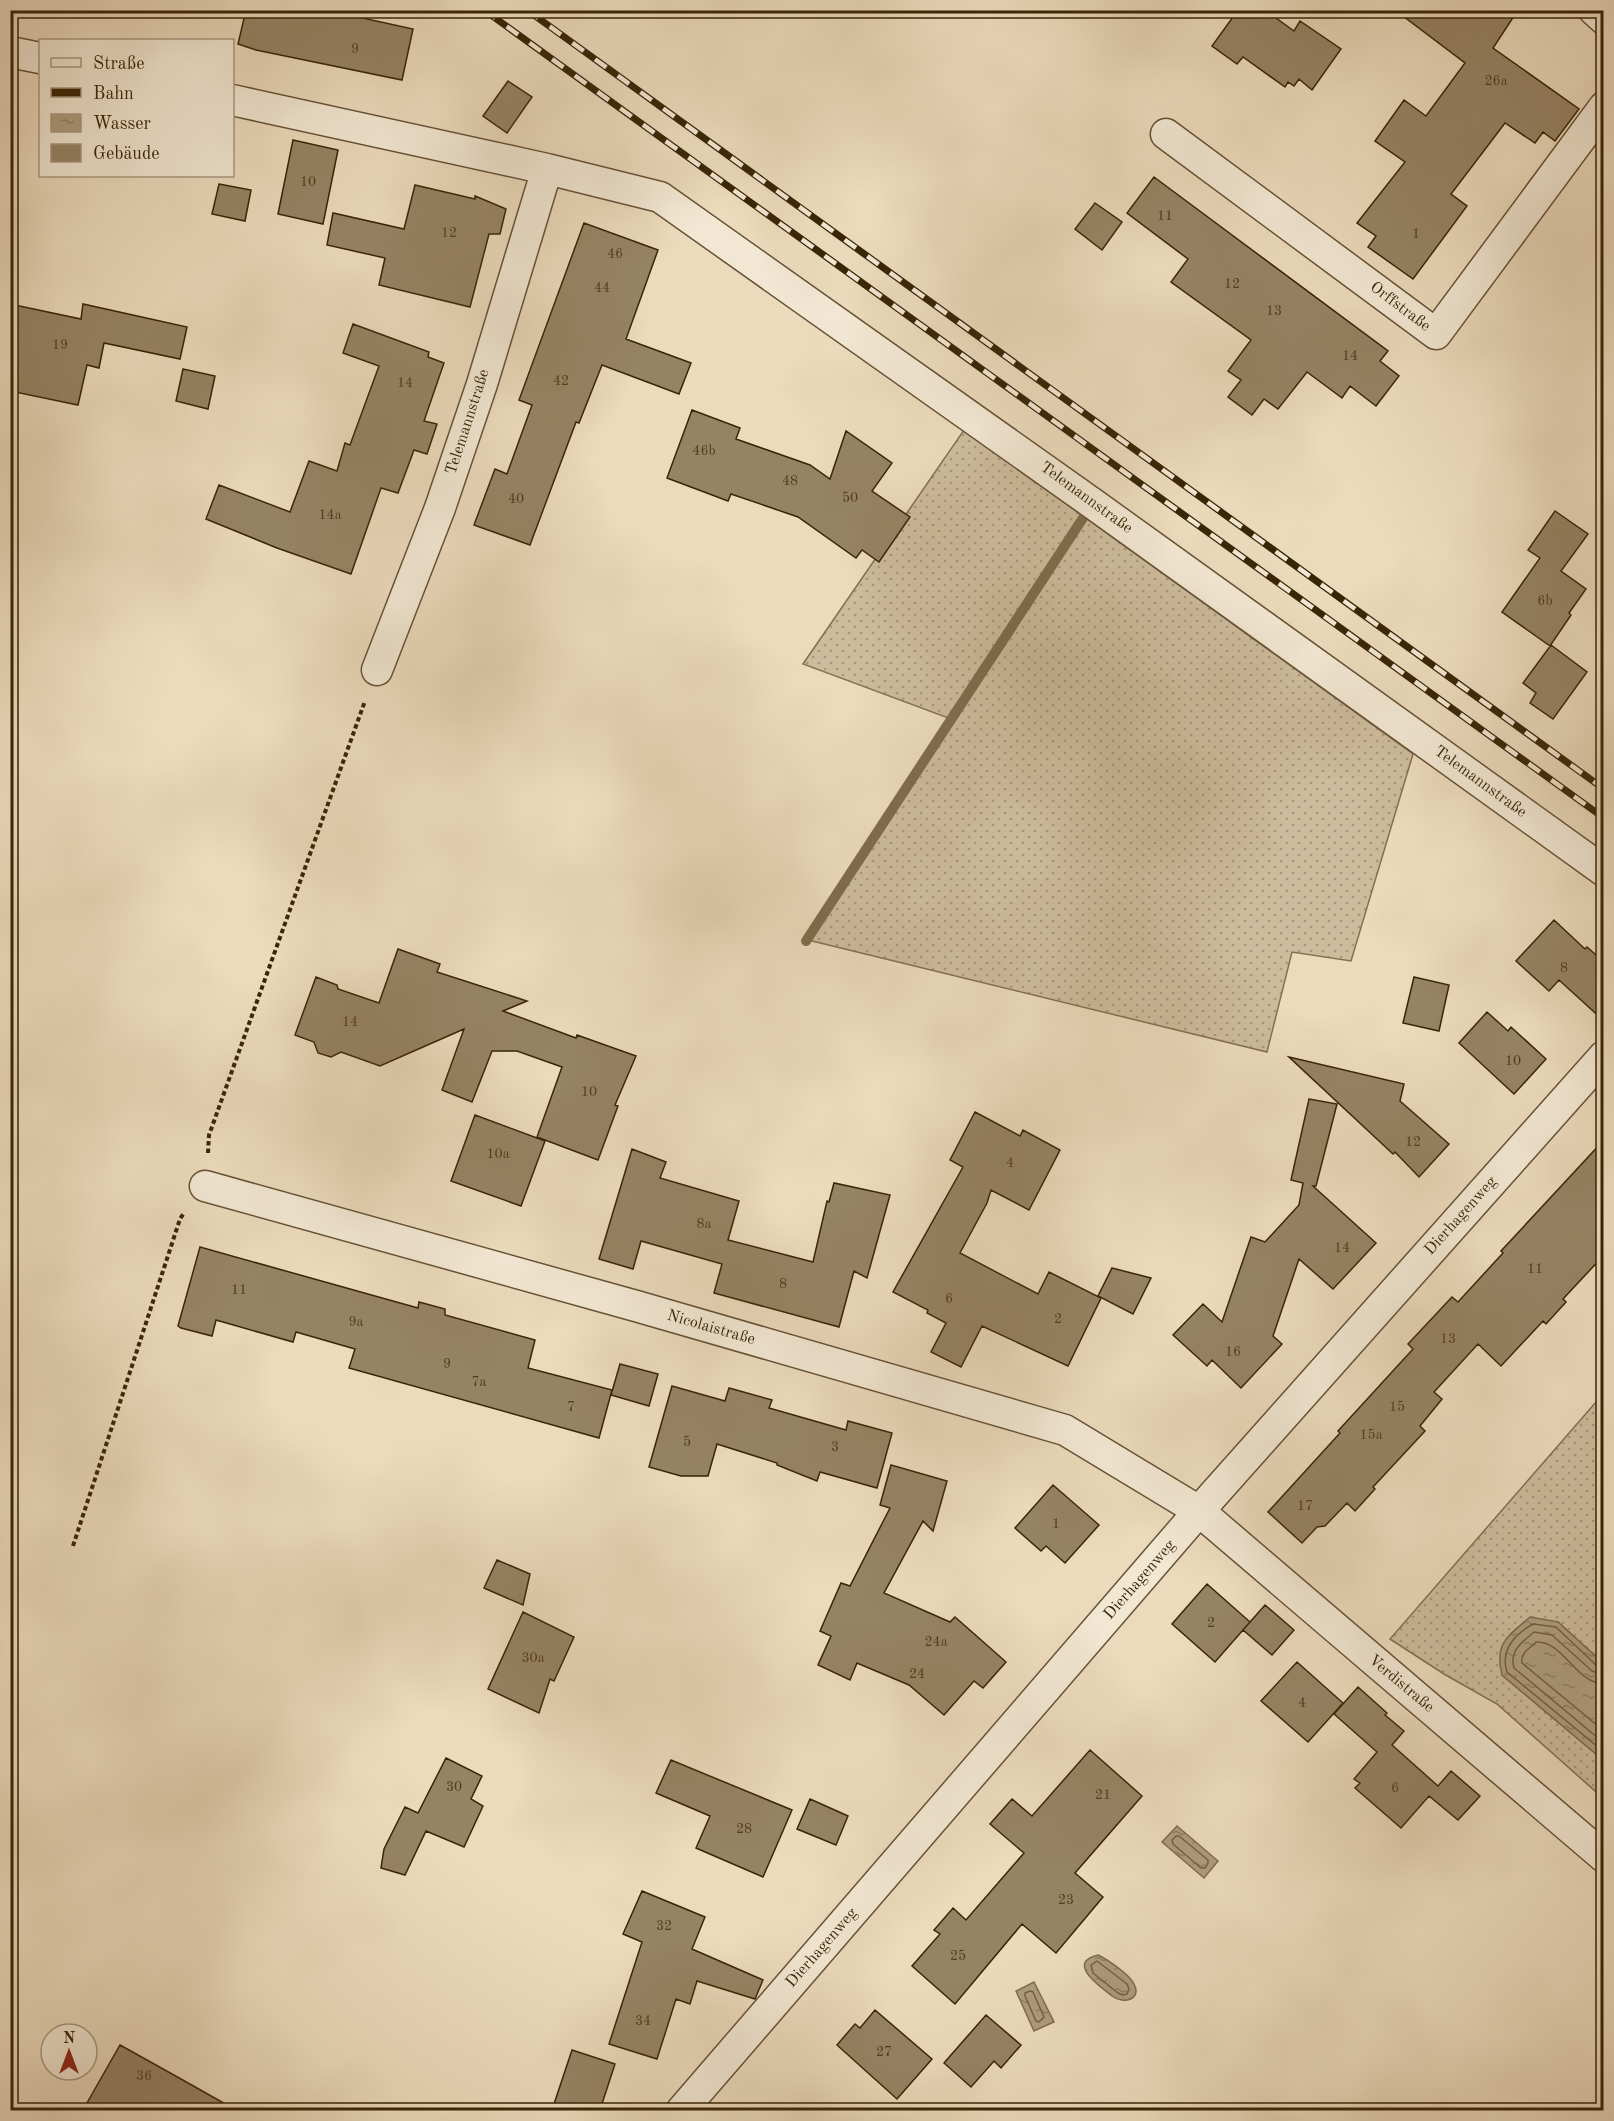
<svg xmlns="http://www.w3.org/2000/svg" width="1614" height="2121" font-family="'Old Standard TT',serif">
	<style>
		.grass { fill: url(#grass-dots); stroke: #837052; stroke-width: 1.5 }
		.water { fill: url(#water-ripples); stroke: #7f6c4e; stroke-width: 1.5 }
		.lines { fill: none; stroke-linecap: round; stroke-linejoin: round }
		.shore { stroke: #746042; stroke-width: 1.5 }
		.stream { stroke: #7f6c4e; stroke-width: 10 }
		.building { fill: #968365; stroke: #392506; stroke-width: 1.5 }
		.street-casing { stroke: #665234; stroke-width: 33 }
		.path { stroke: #392506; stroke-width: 4; stroke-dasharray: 4.5 3; stroke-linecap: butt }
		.street { stroke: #f2e7d3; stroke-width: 30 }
		.rail-casing { stroke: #392506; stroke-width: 7 }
		.rail { stroke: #f2e7d3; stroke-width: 4.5; stroke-dasharray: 14; stroke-linecap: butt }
		.labels { text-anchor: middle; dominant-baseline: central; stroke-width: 6; stroke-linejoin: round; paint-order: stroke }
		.number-label { font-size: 14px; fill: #503c1e }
		.street-label { font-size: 16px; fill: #392506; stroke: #f2e7d3 }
	</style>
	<defs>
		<pattern id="grass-dots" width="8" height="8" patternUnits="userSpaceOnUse" patternTransform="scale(1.5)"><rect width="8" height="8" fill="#cdbb9d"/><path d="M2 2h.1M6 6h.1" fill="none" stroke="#a7987e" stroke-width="1.8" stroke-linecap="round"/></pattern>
		<pattern id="water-ripples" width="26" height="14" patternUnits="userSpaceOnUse" patternTransform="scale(1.5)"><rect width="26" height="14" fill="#ae9c7e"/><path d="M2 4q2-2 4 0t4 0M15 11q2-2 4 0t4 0" fill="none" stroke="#8f7f65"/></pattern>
	</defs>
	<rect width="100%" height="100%" fill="#ebdabc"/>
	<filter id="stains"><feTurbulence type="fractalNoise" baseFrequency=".00333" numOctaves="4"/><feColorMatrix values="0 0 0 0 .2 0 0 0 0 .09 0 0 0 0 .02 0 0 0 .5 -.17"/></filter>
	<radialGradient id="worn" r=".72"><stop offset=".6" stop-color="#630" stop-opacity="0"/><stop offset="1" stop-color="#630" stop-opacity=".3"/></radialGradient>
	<path class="grass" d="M 964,430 L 1413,754 L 1351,961 L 1292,952 L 1267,1052 L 808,940 L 954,720 L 803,664 Z
		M 1603,1394 L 1603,1663 L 1558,1622 L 1502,1675 L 1603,1760 L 1603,1798 L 1497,1704 L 1444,1674 L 1390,1639 Z"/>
	<path class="water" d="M 1530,1617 L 1558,1622 L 1603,1663 L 1603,1760 L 1502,1675 C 1494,1643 1508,1636 1530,1617 Z
		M 1177,1826 L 1218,1861 L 1204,1878 L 1162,1842 Z
		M 1098,1955 C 1107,1959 1130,1975 1134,1984 C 1142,1999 1124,2005 1112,1996 C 1101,1987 1065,1963 1098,1955 Z
		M 1034,1982 L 1054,2022 L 1034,2031 L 1016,1991 Z"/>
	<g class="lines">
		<path class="shore" d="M 1604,1667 L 1597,1666 L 1556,1627 L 1533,1624 C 1515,1634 1500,1650 1507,1672 L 1604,1752
			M 1604,1675 L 1592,1671 L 1552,1635 L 1534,1632 C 1522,1642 1509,1651 1514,1668 L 1604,1743
			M 1604,1684 C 1575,1683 1564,1641 1536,1642 C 1530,1648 1520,1653 1522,1663 L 1604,1731
			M 1176,1836 L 1179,1836 L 1208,1860 L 1208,1863 L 1205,1868 L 1201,1868 L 1173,1844 L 1172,1840 Z
			M 1097,1961 L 1127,1984 L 1129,1989 L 1127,1994 L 1123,1995 L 1118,1993 L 1093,1973 L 1091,1965 Z
			M 1030,1991 L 1033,1992 L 1044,2017 L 1039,2022 L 1036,2021 L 1025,1996 L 1025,1993 Z"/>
		<path class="stream" d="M 806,941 L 1083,518"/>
	</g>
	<path class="building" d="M 246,10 L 326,10 L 413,29 L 402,80 L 256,50 L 238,44 Z
		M 1238,10 L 1265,10 L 1294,31 L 1300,21 L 1341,49 L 1312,90 L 1299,79 L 1294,86 L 1288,82 L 1285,87 L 1243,57 L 1237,64 L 1212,46 Z
		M 1395,10 L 1518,10 L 1493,48 L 1579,109 L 1555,141 L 1543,132 L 1535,143 L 1505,123 L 1451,194 L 1467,206 L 1413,279 L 1368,247 L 1376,236 L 1357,223 L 1405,162 L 1375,141 L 1404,100 L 1426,116 L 1465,63 Z
		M 508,81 L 532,97 L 507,133 L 483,116 Z
		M 293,140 L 338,150 L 323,224 L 278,214 Z
		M 1154,177 L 1388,351 L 1380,361 L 1399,376 L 1376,406 L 1350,386 L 1342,398 L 1307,372 L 1278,409 L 1264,399 L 1252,415 L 1228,397 L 1241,380 L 1228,371 L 1251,340 L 1171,282 L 1188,259 L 1127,213 Z
		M 219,184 L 251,190 L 245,221 L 212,214 Z
		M 415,185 L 475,199 L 475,196 L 506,209 L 500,234 L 489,234 L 470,307 L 379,285 L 385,258 L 327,245 L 333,213 L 404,229 Z
		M 1095,203 L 1122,222 L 1102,250 L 1075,229 Z
		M 584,223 L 658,250 L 626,339 L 691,363 L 679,394 L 602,365 L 579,423 L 576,422 L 530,545 L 474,525 L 495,469 L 507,474 L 532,405 L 519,400 Z
		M 10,304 L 81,319 L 83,304 L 187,327 L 180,359 L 104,343 L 99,368 L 87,365 L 78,405 L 10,391 Z
		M 353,324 L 429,352 L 428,357 L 444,363 L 424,421 L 437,424 L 427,454 L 414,450 L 398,493 L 381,488 L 351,574 L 277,548 L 206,519 L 219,485 L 290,512 L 309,461 L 337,471 L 345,443 L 350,445 L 379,366 L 343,353 Z
		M 183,369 L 215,376 L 208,409 L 176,401 Z
		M 692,410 L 740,428 L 736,439 L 810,465 L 830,479 L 846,431 L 892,463 L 872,491 L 910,517 L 879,562 L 862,550 L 856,558 L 798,517 L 731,494 L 728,501 L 667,478 Z
		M 1555,511 L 1588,534 L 1561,571 L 1586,589 L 1569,613 L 1571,615 L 1550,646 L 1502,612 L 1540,558 L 1528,550 Z
		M 1551,645 L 1587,672 L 1553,719 L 1530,703 L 1536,693 L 1523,683 Z
		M 1554,920 L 1585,949 L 1587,947 L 1604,962 L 1604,1021 L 1559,980 L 1549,991 L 1516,961 Z
		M 398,949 L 440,964 L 437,972 L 527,1001 L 503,1011 L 576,1038 L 577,1035 L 636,1056 L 615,1105 L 618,1106 L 598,1160 L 537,1137 L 562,1067 L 517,1051 L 492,1051 L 472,1102 L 442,1090 L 464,1029 L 380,1066 L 341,1052 L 331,1057 L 318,1053 L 314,1042 L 295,1035 L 316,977 L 337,985 L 338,989 L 379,1003 Z
		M 1414,977 L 1449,985 L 1439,1031 L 1403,1023 Z
		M 1487,1012 L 1508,1031 L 1511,1027 L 1546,1059 L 1514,1094 L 1459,1043 Z
		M 1289,1057 L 1404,1084 L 1400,1101 L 1449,1144 L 1419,1177 L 1395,1152 L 1393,1154 Z
		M 1309,1099 L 1337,1104 L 1316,1186 L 1313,1186 L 1376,1243 L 1333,1289 L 1299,1259 L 1273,1336 L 1282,1344 L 1241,1388 L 1212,1360 L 1207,1366 L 1173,1335 L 1203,1304 L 1222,1322 L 1251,1237 L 1265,1242 L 1299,1205 L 1303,1183 L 1291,1180 Z
		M 975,1112 L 1020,1136 L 1023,1130 L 1060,1150 L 1029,1210 L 991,1190 L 987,1203 L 960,1253 L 1038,1294 L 1049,1272 L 1101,1298 L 1068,1366 L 982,1326 L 961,1367 L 931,1352 L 946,1323 L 927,1313 L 928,1310 L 893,1292 L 963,1167 L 950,1160 Z
		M 475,1115 L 545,1141 L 521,1206 L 451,1181 Z
		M 1604,1140 L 1604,1255 L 1563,1299 L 1566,1302 L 1546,1324 L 1543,1321 L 1501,1366 L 1478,1344 L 1434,1392 L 1442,1399 L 1420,1426 L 1425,1431 L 1373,1487 L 1375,1489 L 1355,1511 L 1347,1503 L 1325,1526 L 1317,1527 L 1302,1543 L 1268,1512 L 1340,1433 L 1338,1431 L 1413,1349 L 1408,1344 L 1452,1297 L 1458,1302 L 1503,1253 L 1501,1251 Z
		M 632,1149 L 666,1162 L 660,1178 L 739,1201 L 728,1240 L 813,1262 L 827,1201 L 829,1202 L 834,1183 L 890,1195 L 867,1278 L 854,1271 L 839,1327 L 714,1293 L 722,1264 L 641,1241 L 633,1269 L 599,1259 Z
		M 200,1247 L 418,1308 L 419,1302 L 445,1309 L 445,1315 L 535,1340 L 528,1368 L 612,1390 L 599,1438 L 349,1368 L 355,1349 L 296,1332 L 293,1342 L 216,1320 L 212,1336 L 181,1328 L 178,1326 Z
		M 1112,1268 L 1151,1278 L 1133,1314 L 1098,1296 Z
		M 620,1364 L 658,1374 L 649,1406 L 611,1395 Z
		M 672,1386 L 725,1401 L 729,1388 L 772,1400 L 769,1408 L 846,1430 L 848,1421 L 892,1433 L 877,1488 L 820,1472 L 817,1481 L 777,1465 L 777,1463 L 717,1444 L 708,1476 L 681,1476 L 649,1467 Z
		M 891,1465 L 947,1481 L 933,1531 L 923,1521 L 884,1593 L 950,1622 L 955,1617 L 1006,1662 L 983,1688 L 974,1681 L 944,1715 L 909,1685 L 857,1663 L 850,1680 L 818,1665 L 831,1636 L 820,1631 L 841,1583 L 850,1586 L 890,1508 L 880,1505 Z
		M 1053,1485 L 1099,1525 L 1065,1563 L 1046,1546 L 1041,1551 L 1015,1528 Z
		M 497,1560 L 530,1574 L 523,1605 L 484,1588 Z
		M 1207,1584 L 1250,1622 L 1215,1662 L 1172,1624 Z
		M 1265,1605 L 1294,1630 L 1272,1655 L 1243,1630 Z
		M 523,1612 L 574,1637 L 554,1681 L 550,1679 L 539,1713 L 488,1689 Z
		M 1297,1662 L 1343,1703 L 1308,1742 L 1261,1701 Z
		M 1358,1687 L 1387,1713 L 1385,1715 L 1404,1731 L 1392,1745 L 1438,1786 L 1451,1771 L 1480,1796 L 1458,1820 L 1429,1796 L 1401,1828 L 1355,1788 L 1360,1783 L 1354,1779 L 1377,1752 L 1334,1714 Z
		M 1090,1750 L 1142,1796 L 1075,1873 L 1103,1897 L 1056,1953 L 1022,1924 L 955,2004 L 912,1966 L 940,1934 L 934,1930 L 953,1908 L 966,1920 L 1024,1853 L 990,1824 L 1012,1799 L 1032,1816 Z
		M 446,1758 L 482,1776 L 471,1799 L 483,1806 L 464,1847 L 426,1831 L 405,1875 L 381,1868 L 384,1849 L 405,1807 L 418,1813 Z
		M 671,1760 L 792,1810 L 763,1877 L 696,1848 L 710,1816 L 656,1793 Z
		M 810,1799 L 848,1816 L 836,1845 L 797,1829 Z
		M 642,1891 L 705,1917 L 692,1949 L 763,1980 L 755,1999 L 697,1981 L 690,2004 L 676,1999 L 657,2059 L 609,2044 L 642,1942 L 623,1934 Z
		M 875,2010 L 932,2059 L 897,2099 L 837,2045 L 855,2024 L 860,2028 Z
		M 986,2015 L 1021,2045 L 1001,2068 L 994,2061 L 971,2087 L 944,2063 Z
		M 120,2045 L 181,2079 L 236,2110 L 83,2110 Z
		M 572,2050 L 615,2064 L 600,2110 L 552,2110 Z"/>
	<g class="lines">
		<g class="street-casing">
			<path id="street" d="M 1594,10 L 1604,19
				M 10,52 L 40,58
				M 232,100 L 547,169 L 660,197 L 1092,503 L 1604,871
				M 1166,134 L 1436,334 L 1604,107
				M 377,670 L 440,508 L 482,384 L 547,169
				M 205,1186 L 636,1306 L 1065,1430 L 1199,1511 L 1604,1857
				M 682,2110 L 1199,1511 L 1604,1056"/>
		</g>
		<path class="path" d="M 208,1153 L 209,1135 L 365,701
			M 73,1546 L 180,1219 L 184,1213"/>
		<use href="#street" class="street"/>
		<g class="rail-casing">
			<path id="rail" d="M 484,10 L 1604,818
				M 527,10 L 1604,789"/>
		</g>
		<use href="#rail" class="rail"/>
	</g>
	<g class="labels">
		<g class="number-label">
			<text x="355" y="49">9</text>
			<text x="1496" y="81">26a</text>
			<text x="308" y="182">10</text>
			<text x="1165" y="216">11</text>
			<text x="449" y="233">12</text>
			<text x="1416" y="234">1</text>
			<text x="615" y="254">46</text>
			<text x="1232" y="284">12</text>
			<text x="602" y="288">44</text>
			<text x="1274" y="311">13</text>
			<text x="60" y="345">19</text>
			<text x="1350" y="356">14</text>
			<text x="561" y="381">42</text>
			<text x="405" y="383">14</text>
			<text x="704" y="451">46b</text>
			<text x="790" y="481">48</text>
			<text x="850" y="498">50</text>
			<text x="516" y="499">40</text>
			<text x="330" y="515">14a</text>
			<text x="1545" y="601">6b</text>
			<text x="1564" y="968">8</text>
			<text x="350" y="1022">14</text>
			<text x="1513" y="1061">10</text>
			<text x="589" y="1092">10</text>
			<text x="1413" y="1142">12</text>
			<text x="498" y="1154">10a</text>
			<text x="1010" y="1163">4</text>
			<text x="704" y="1224">8a</text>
			<text x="1342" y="1248">14</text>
			<text x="1535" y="1269">11</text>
			<text x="783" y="1284">8</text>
			<text x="239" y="1290">11</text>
			<text x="949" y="1299">6</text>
			<text x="1058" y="1319">2</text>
			<text x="356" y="1322">9a</text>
			<text x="1448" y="1339">13</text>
			<text x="1233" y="1352">16</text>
			<text x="447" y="1364">9</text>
			<text x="479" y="1382">7a</text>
			<text x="571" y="1407">7</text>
			<text x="1397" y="1407">15</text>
			<text x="1371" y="1435">15a</text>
			<text x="687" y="1442">5</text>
			<text x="835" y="1447">3</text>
			<text x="1305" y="1506">17</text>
			<text x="1056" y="1524">1</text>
			<text x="1211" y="1623">2</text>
			<text x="936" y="1642">24a</text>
			<text x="533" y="1658">30a</text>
			<text x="917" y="1674">24</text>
			<text x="1302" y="1703">4</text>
			<text x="454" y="1787">30</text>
			<text x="1395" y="1788">6</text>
			<text x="1103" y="1795">21</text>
			<text x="744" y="1829">28</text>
			<text x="1066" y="1900">23</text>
			<text x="664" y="1926">32</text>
			<text x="958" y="1956">25</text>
			<text x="643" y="2021">34</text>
			<text x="884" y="2052">27</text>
			<text x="144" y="2076">36</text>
		</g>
		<g class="street-label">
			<text transform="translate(1400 307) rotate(37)">Orffstraße</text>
			<text transform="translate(468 422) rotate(-72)">Telemannstraße</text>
			<text transform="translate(1086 498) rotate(36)">Telemannstraße</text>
			<text transform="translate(1480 782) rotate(36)">Telemannstraße</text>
			<text transform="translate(1461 1216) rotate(-48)">Dierhagenweg</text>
			<text transform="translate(711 1328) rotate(16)">Nicolaistraße</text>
			<text transform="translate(1140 1580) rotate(-49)">Dierhagenweg</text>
			<text transform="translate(1401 1684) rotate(40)">Verdistraße</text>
			<text transform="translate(822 1948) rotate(-49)">Dierhagenweg</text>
		</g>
	</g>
	<rect width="1614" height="2121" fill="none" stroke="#ebdabc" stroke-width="36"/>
	<rect x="12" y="12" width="1590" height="2097" fill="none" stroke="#392506" stroke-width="3"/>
	<rect x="18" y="18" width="1578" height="2085" fill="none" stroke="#392506" stroke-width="1.5"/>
	<rect x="39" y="39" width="195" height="138" fill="#f2e7d3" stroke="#a89981" stroke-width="1.5"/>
	<rect x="51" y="58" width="30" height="9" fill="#f2e7d3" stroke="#a89981" stroke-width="1.5"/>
	<text x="93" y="69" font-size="18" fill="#392506">Straße</text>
	<rect x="51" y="88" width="30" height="9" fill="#392506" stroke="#a89981" stroke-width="1.5"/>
	<text x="93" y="99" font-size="18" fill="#392506">Bahn</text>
	<rect x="51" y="114" width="30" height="18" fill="url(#water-ripples)" stroke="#a89981" stroke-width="1.5"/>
	<text x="93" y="129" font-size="18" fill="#392506">Wasser</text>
	<rect x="51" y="144" width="30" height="18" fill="#968365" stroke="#a89981" stroke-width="1.5"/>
	<text x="93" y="159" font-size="18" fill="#392506">Gebäude</text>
	<g transform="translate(69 2052)"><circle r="28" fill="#f2e7d3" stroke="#a89981" stroke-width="1.5"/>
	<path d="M0-4.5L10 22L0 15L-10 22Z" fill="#8f2418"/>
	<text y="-9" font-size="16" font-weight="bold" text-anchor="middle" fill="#392506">N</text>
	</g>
	<rect width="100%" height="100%" filter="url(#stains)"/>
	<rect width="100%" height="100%" fill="url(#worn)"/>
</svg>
